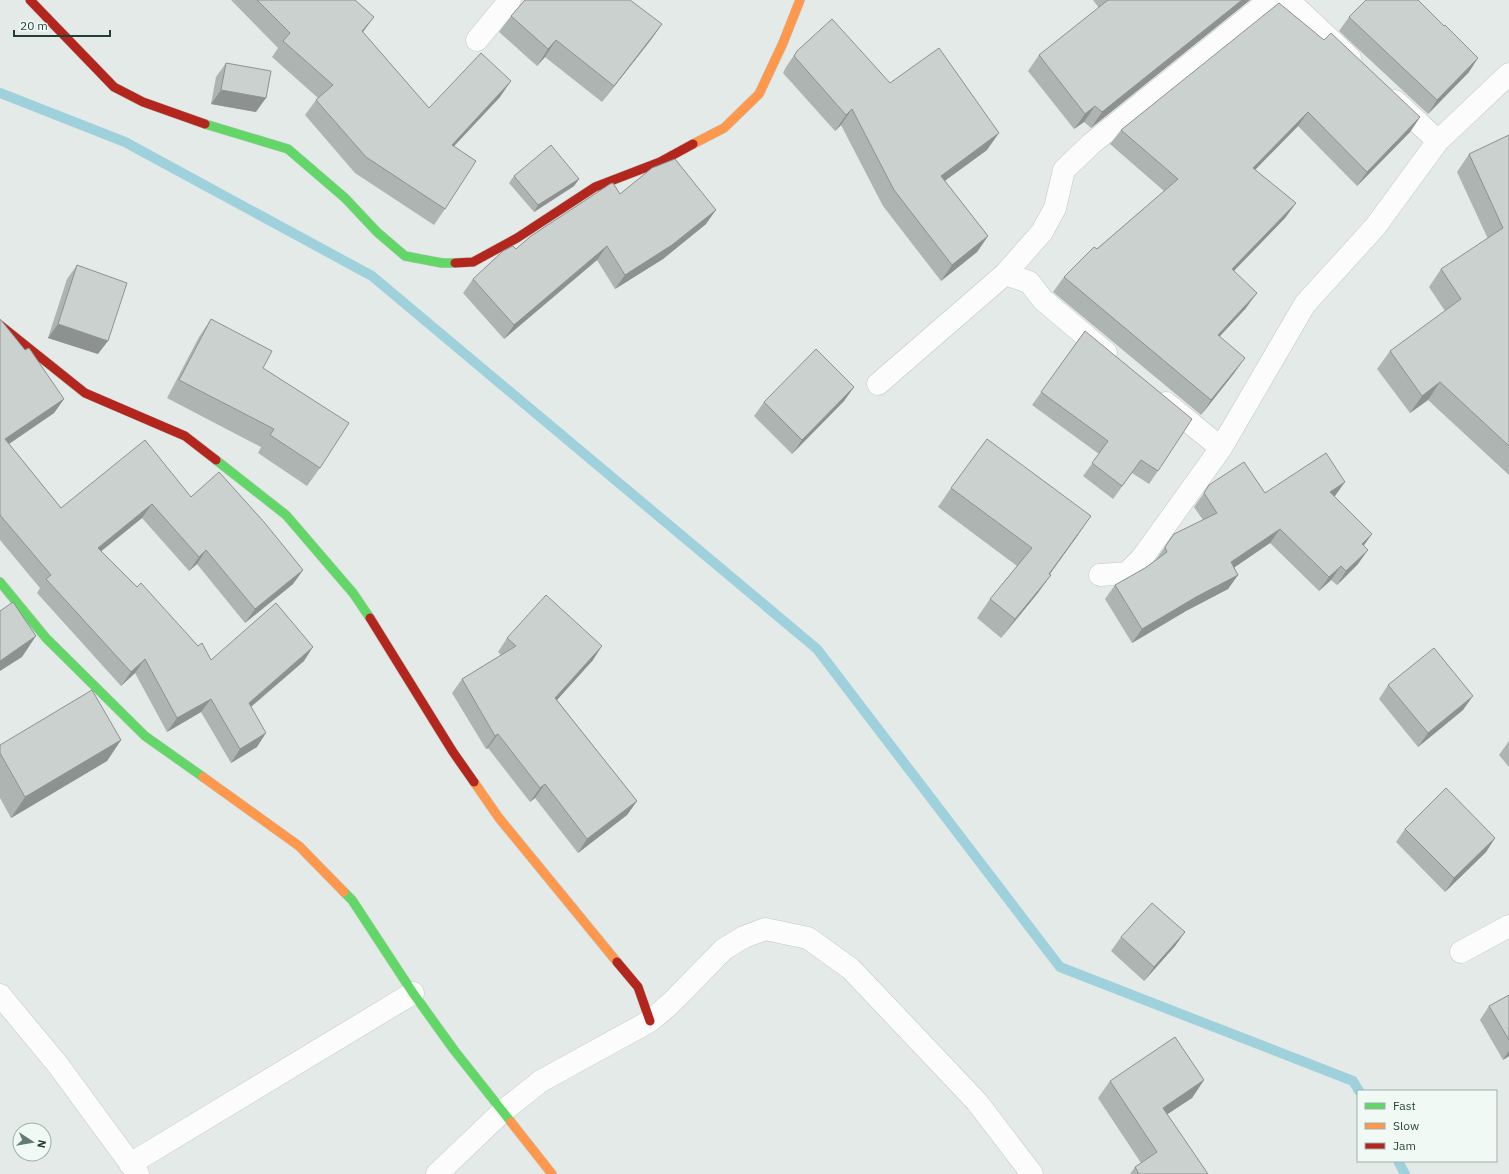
<svg xmlns="http://www.w3.org/2000/svg" width="1509" height="1174" font-family="'IBM Plex Sans',sans-serif">
	<style>
		.lines { fill: none; stroke-linecap: round; stroke-linejoin: round }
		.stream { stroke: #9fd1dc; stroke-width: 10 }
		.street-casing { stroke: #c0c7c4; stroke-width: 23 }
		.fast-casing { stroke: #bec7c4; stroke-width: 10 }
		.slow-casing { stroke: #bec7c4; stroke-width: 10 }
		.jam-casing { stroke: #bec7c4; stroke-width: 10 }
		.street { stroke: #fbfcfb; stroke-width: 22 }
		.fast { stroke: #63d668; stroke-width: 9 }
		.slow { stroke: #ff974d; stroke-width: 9 }
		.jam { stroke: #b3261e; stroke-width: 9 }
		.wall { fill: #aeb4b1 }
		.shaded-wall { fill: #8d9290 }
		.building { fill: #cad1ce; stroke: #8d9290 }
	</style>
	<rect width="100%" height="100%" fill="#e3eae7"/>
	<g class="lines">
		<path class="stream" d="M 0,93 L 125,142 L 372,276 L 817,649 L 1060,967 L 1353,1081 L 1359,1091
			M 1398,1161 L 1405,1174"/>
		<g class="street-casing">
			<path id="street" d="M 1288,0 L 1350,58
				M 477,40 L 510,0
				M 1395,101 L 1438,141
				M 1005,274 L 1042,232 L 1055,208 L 1064,170 L 1091,144 L 1270,0
				M 878,384 L 1005,274 L 1029,282 L 1043,300 L 1106,353
				M 1166,403 L 1221,448
				M 1100,575 L 1127,573 L 1142,558 L 1221,448 L 1305,304 L 1375,227 L 1438,141 L 1509,74
				M 1461,952 L 1509,926
				M 0,995 L 58,1065 L 138,1174
				M 130,1164 L 413,993
				M 437,1174 L 503,1111 L 541,1081 L 650,1021 L 670,1004 L 724,949 L 744,937 L 765,929 L 808,938 L 851,969 L 977,1102 L 1032,1174"/>
		</g>
		<g class="fast-casing">
			<path id="fast" d="M 205,124 L 288,149 L 345,198 L 377,232 L 405,256 L 442,263 L 455,263
				M 216,460 L 286,515 L 353,593 L 370,618
				M 0,582 L 46,638 L 145,736 L 203,777
				M 344,892 L 352,900 L 413,993 L 454,1050 L 511,1122"/>
		</g>
		<g class="slow-casing">
			<path id="slow" d="M 693,144 L 724,128 L 759,94 L 783,43 L 800,0
				M 203,777 L 299,846 L 344,892
				M 474,782 L 499,818 L 617,962
				M 511,1122 L 552,1174"/>
		</g>
		<g class="jam-casing">
			<path id="jam" d="M 30,0 L 114,87 L 143,102 L 205,124
				M 455,263 L 473,262 L 517,238 L 595,187 L 660,162 L 693,144
				M 0,325 L 85,393 L 185,436 L 216,460
				M 370,618 L 453,752 L 474,782
				M 617,962 L 638,987 L 650,1021"/>
		</g>
		<use href="#street" class="street"/>
		<use href="#fast" class="fast"/>
		<use href="#slow" class="slow"/>
		<use href="#jam" class="jam"/>
	</g>
	<path class="wall" d="M 231,0 L 355,0 L 363,32 L 429,108 L 500,97 L 454,146 L 445,209 L 434,225 L 355,173 L 305,115 L 316,100 L 318,98 L 272,57 L 278,48 Z
		M 1093,0 L 1250,0 L 1091,128 L 1084,122 L 1074,129 L 1028,71 L 1039,55 L 1099,8 Z
		M 511,16 L 662,24 L 650,41 L 602,102 L 545,57 L 537,66 L 499,32 Z
		M 1349,17 L 1444,26 L 1469,72 L 1428,114 L 1339,31 Z
		M 1324,40 L 1420,117 L 1410,132 L 1357,186 L 1298,126 L 1255,170 L 1296,203 L 1285,218 L 1234,271 L 1246,308 L 1220,336 L 1235,372 L 1201,415 L 1053,292 L 1064,277 L 1164,191 L 1110,144 L 1121,130 Z
		M 797,51 L 890,83 L 987,150 L 945,181 L 988,236 L 977,252 L 941,281 L 883,206 L 841,125 L 835,131 L 783,73 L 786,67 Z
		M 226,63 L 256,112 L 211,104 L 216,77 Z
		M 1509,135 L 1509,475 L 1428,400 L 1410,413 L 1377,369 L 1390,351 L 1445,311 L 1429,287 L 1441,269 L 1488,239 L 1457,172 L 1469,154 Z
		M 514,176 L 579,179 L 574,186 L 534,212 L 509,183 Z
		M 620,194 L 706,224 L 663,259 L 615,289 L 597,260 L 504,339 L 463,293 L 473,279 L 516,249 Z
		M 77,265 L 98,354 L 48,338 L 67,279 Z
		M 0,319 L 64,399 L 54,413 L 9,444 L 61,508 L 191,497 L 303,570 L 293,584 L 245,623 L 197,564 L 189,571 L 142,518 L 101,551 L 211,660 L 304,661 L 251,707 L 257,747 L 231,763 L 201,712 L 167,732 L 135,673 L 121,686 L 37,593 L 40,588 L 0,540 Z
		M 211,319 L 263,368 L 320,468 L 307,486 L 258,453 L 261,447 L 167,398 L 199,337 Z
		M 1085,331 L 1158,471 L 1149,484 L 1132,473 L 1113,499 L 1083,476 L 1099,454 L 1032,405 Z
		M 854,387 L 844,401 L 792,454 L 754,416 L 764,402 Z
		M 951,488 L 1078,535 L 1050,574 L 1051,575 L 1037,594 L 1001,638 L 977,618 L 990,599 L 1017,566 L 938,507 Z
		M 1204,493 L 1265,493 L 1335,497 L 1372,534 L 1363,546 L 1358,564 L 1337,585 L 1331,580 L 1319,591 L 1270,543 L 1234,567 L 1238,575 L 1228,589 L 1186,611 L 1132,643 L 1105,599 L 1115,585 L 1145,568 L 1155,561 L 1174,534 L 1203,520 L 1194,507 Z
		M 507,638 L 593,660 L 557,700 L 637,801 L 627,815 L 578,853 L 535,798 L 530,802 L 488,748 L 486,749 L 452,693 L 462,679 L 501,655 L 498,652 Z
		M 1388,685 L 1463,710 L 1418,747 L 1379,699 Z
		M 121,740 L 107,761 L 11,818 L 0,798 L 0,745 Z
		M 1509,741 L 1509,767 L 1499,755 Z
		M 1405,829 L 1495,838 L 1486,852 L 1445,892 L 1396,842 Z
		M 1185,932 L 1175,946 L 1144,981 L 1111,951 L 1121,937 Z
		M 1509,995 L 1509,1056 L 1503,1060 L 1480,1020 L 1489,1006 Z
		M 1204,1080 L 1192,1098 L 1167,1114 L 1208,1174 L 1130,1174 L 1135,1167 L 1141,1163 L 1098,1098 L 1110,1081 Z"/>
	<path class="shaded-wall" d="M 1242,0 L 1250,0 L 1091,128 L 1102,112 Z
		M 374,17 L 363,32 L 351,47 L 362,31 Z
		M 662,24 L 650,41 L 602,102 L 614,86 Z
		M 556,40 L 545,57 L 537,66 L 548,49 Z
		M 1478,58 L 1469,72 L 1428,114 L 1437,100 Z
		M 511,81 L 500,97 L 441,160 L 452,145 Z
		M 221,90 L 266,98 L 256,112 L 211,104 Z
		M 1095,106 L 1084,122 L 1074,129 L 1085,114 Z
		M 852,109 L 841,125 L 835,131 L 846,115 Z
		M 1308,112 L 1298,126 L 1242,183 L 1253,168 Z
		M 1420,117 L 1410,132 L 1357,186 L 1367,172 Z
		M 999,133 L 987,150 L 929,192 L 941,176 Z
		M 579,179 L 574,186 L 534,212 L 538,205 Z
		M 1296,203 L 1285,218 L 1221,284 L 1232,269 Z
		M 716,210 L 706,224 L 663,259 L 615,289 L 625,275 Z
		M 988,236 L 977,252 L 941,281 L 952,265 Z
		M 607,246 L 597,260 L 504,339 L 514,325 Z
		M 1257,293 L 1246,308 L 1207,350 L 1218,335 Z
		M 58,324 L 108,341 L 98,354 L 48,338 Z
		M 1245,358 L 1235,372 L 1201,415 L 1211,400 Z
		M 1440,382 L 1428,400 L 1410,413 L 1422,396 Z
		M 854,387 L 844,401 L 792,454 L 802,440 Z
		M 64,399 L 54,413 L 0,450 L 5,439 Z
		M 1345,482 L 1335,496 L 1320,506 L 1330,492 Z
		M 152,504 L 142,518 L 88,562 L 98,548 Z
		M 1091,516 L 1078,535 L 1036,593 L 1049,574 Z
		M 1280,529 L 1270,543 L 1222,576 L 1231,562 Z
		M 1372,534 L 1362,548 L 1362,544 Z
		M 206,550 L 197,564 L 189,571 L 199,557 Z
		M 1368,550 L 1358,564 L 1337,585 L 1346,571 Z
		M 1341,566 L 1331,580 L 1319,591 L 1329,577 Z
		M 303,570 L 293,584 L 245,623 L 255,609 Z
		M 1051,575 L 1037,594 L 1001,638 L 1015,619 Z
		M 1238,575 L 1228,589 L 1186,611 L 1132,643 L 1142,629 L 1196,597 Z
		M 36,636 L 22,657 L 0,671 L 0,661 Z
		M 602,646 L 593,660 L 546,712 L 555,698 Z
		M 313,647 L 304,661 L 239,717 L 249,703 Z
		M 145,659 L 135,673 L 121,686 L 131,672 Z
		M 1473,696 L 1463,710 L 1418,747 L 1428,733 Z
		M 211,699 L 201,712 L 167,732 L 177,718 Z
		M 266,733 L 257,747 L 231,763 L 240,749 Z
		M 498,734 L 488,748 L 486,749 L 495,736 Z
		M 121,740 L 107,761 L 11,818 L 25,797 Z
		M 545,784 L 535,798 L 530,802 L 540,788 Z
		M 637,801 L 627,815 L 578,853 L 587,839 Z
		M 1495,838 L 1486,852 L 1445,892 L 1454,878 Z
		M 1185,932 L 1175,946 L 1144,981 L 1154,967 Z
		M 1509,1051 L 1509,1056 L 1503,1060 Z
		M 1204,1080 L 1192,1098 L 1151,1125 L 1163,1108 Z"/>
	<path class="building" d="M 257,0 L 355,0 L 374,17 L 362,31 L 429,108 L 481,53 L 511,81 L 452,145 L 476,161 L 445,209 L 366,157 L 316,100 L 333,85 L 283,41 L 290,33 Z
		M 525,0 L 630,0 L 662,24 L 614,86 L 556,40 L 548,49 L 511,16 Z
		M 1108,0 L 1242,0 L 1102,112 L 1095,106 L 1085,114 L 1039,55 Z
		M 1366,0 L 1418,0 L 1444,26 L 1445,25 L 1478,58 L 1437,100 L 1349,17 Z
		M 1279,3 L 1324,40 L 1331,33 L 1420,117 L 1367,172 L 1308,112 L 1253,168 L 1296,203 L 1232,269 L 1257,293 L 1218,335 L 1245,358 L 1211,400 L 1064,277 L 1094,247 L 1097,249 L 1178,179 L 1121,130 Z
		M 832,19 L 890,83 L 939,48 L 999,133 L 941,176 L 988,236 L 952,265 L 894,190 L 852,109 L 846,115 L 794,56 L 797,51 Z
		M 226,63 L 271,71 L 266,98 L 221,90 Z
		M 1509,135 L 1509,446 L 1440,382 L 1422,396 L 1390,351 L 1461,299 L 1441,269 L 1503,228 L 1469,154 Z
		M 551,145 L 579,179 L 538,205 L 514,176 Z
		M 675,159 L 716,210 L 672,245 L 625,275 L 607,246 L 514,325 L 473,279 L 503,251 L 513,246 L 516,249 L 531,236 L 610,184 L 613,183 L 620,194 L 652,168 Z
		M 77,265 L 127,283 L 108,341 L 58,324 Z
		M 0,319 L 25,350 L 29,348 L 64,399 L 5,439 L 61,508 L 145,440 L 191,497 L 219,472 L 264,522 L 303,570 L 255,609 L 206,550 L 199,557 L 152,504 L 98,548 L 137,587 L 141,583 L 198,646 L 202,643 L 211,660 L 276,603 L 313,647 L 249,703 L 266,733 L 240,749 L 211,699 L 177,718 L 145,659 L 131,672 L 46,579 L 51,575 L 0,515 Z
		M 211,319 L 272,351 L 263,368 L 349,423 L 320,468 L 270,435 L 274,429 L 179,380 Z
		M 1085,331 L 1192,419 L 1158,471 L 1141,460 L 1122,486 L 1092,463 L 1108,441 L 1041,392 Z
		M 816,349 L 854,387 L 802,440 L 764,402 Z
		M 987,439 L 1091,516 L 1049,574 L 1051,575 L 1015,619 L 990,599 L 1032,548 L 951,488 Z
		M 1326,453 L 1345,482 L 1330,492 L 1372,534 L 1362,544 L 1368,550 L 1346,571 L 1341,566 L 1329,577 L 1280,529 L 1231,562 L 1238,575 L 1196,597 L 1142,629 L 1115,585 L 1145,568 L 1167,552 L 1165,547 L 1174,534 L 1217,513 L 1204,493 L 1209,485 L 1244,462 L 1265,493 Z
		M 546,595 L 602,646 L 555,698 L 637,801 L 587,839 L 545,784 L 540,788 L 498,734 L 495,736 L 462,679 L 516,646 L 507,638 Z
		M 13,602 L 36,636 L 0,661 L 0,611 Z
		M 1434,648 L 1473,696 L 1428,733 L 1388,685 Z
		M 92,690 L 121,740 L 25,797 L 0,753 L 0,745 Z
		M 1446,788 L 1495,838 L 1454,878 L 1405,829 Z
		M 1152,903 L 1185,932 L 1154,967 L 1121,937 Z
		M 1509,995 L 1509,1040 L 1489,1006 Z
		M 1175,1037 L 1204,1080 L 1163,1108 L 1208,1174 L 1139,1174 L 1135,1167 L 1157,1152 L 1110,1081 Z"/>
	<rect x="1357" y="1090" width="140" height="72" fill="#f1f9f5" stroke="#9dafa9"/>
	<rect x="1365" y="1103" width="20" height="6" fill="#63d668" stroke="#9dafa9"/>
	<text x="1393" y="1110" font-size="12" fill="#1f3f38">Fast</text>
	<rect x="1365" y="1123" width="20" height="6" fill="#ff974d" stroke="#9dafa9"/>
	<text x="1393" y="1130" font-size="12" fill="#1f3f38">Slow</text>
	<rect x="1365" y="1143" width="20" height="6" fill="#b3261e" stroke="#9dafa9"/>
	<text x="1393" y="1150" font-size="12" fill="#1f3f38">Jam</text>
	<g transform="translate(32 1142) rotate(102)"><circle r="19" fill="#f1f9f5" stroke="#9dafa9"/>
	<path d="M0-3L7 15L0 10L-7 15Z" fill="#647b75"/>
	<text y="-6" font-size="11" font-weight="bold" text-anchor="middle" fill="#1f3f38">N</text>
	</g>
	<path d="M14 30v6h96v-6" fill="none" stroke="#1f3f38" stroke-width="2"/>
	<text x="20" y="30" font-size="12" fill="#1f3f38" stroke="#f1f9f5" stroke-width="3" paint-order="stroke">20 m</text>
</svg>
